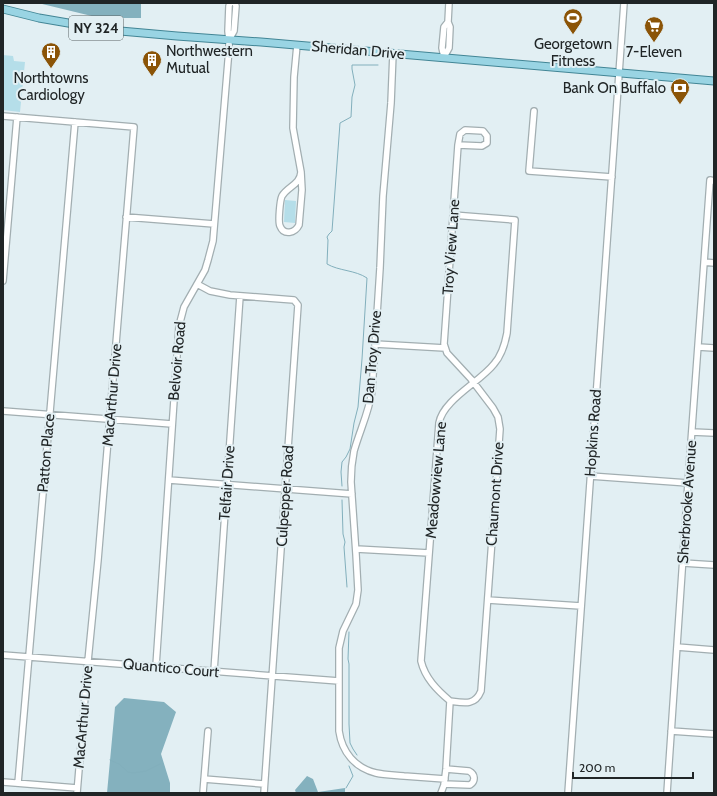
<svg xmlns="http://www.w3.org/2000/svg" width="717" height="796" font-family="Cabin,sans-serif">
	<style>
		.green { fill: #b5dee9 }
		.forest { fill: #84b1be }
		.lines { fill: none; stroke-linecap: round; stroke-linejoin: round }
		.stream { stroke: #82afbc; stroke-width: 1 }
		.minor-casing { stroke: #a2aeb1; stroke-width: 8 }
		.major-casing { stroke: #428595; stroke-width: 9 }
		.minor { stroke: #fff; stroke-width: 5.5 }
		.major { stroke: #99d4e3; stroke-width: 7 }
		.labels { text-anchor: middle; dominant-baseline: central; stroke-width: 4; stroke-linejoin: round; paint-order: stroke }
		.shield { fill: #e2eff3; stroke: #5a6264; stroke-width: 1 }
		.shield-label { font-size: 14px; font-weight: bold; fill: #202526 }
		.poi-label { font-size: 15px; fill: #202526; stroke: #e2eff3 }
		.street-label { font-size: 15px; fill: #202526; stroke: #e2eff3 }
	</style>
	<rect width="100%" height="100%" fill="#e2eff3"/>
	<path class="green" d="M 3,55 L 13,56 L 14,61 L 25,62 L 20,112 L 3,110 Z
		M 285,200 L 296,201 L 295,223 L 284,222 Z"/>
	<path class="forest" d="M 38,3 L 141,3 L 141,18 L 100,18 Z
		M 124,698 L 164,702 L 176,712 L 161,754 L 170,783 L 170,793 L 107,793 L 115,707 Z
		M 307,776 L 313,779 L 318,792 L 345,788 L 345,793 L 296,793 L 295,790 Z"/>
	<g class="lines">
		<path class="stream" d="M 342,486 L 341,472 L 342,462 L 346,457 L 350,449 L 354,423 L 358,407 L 362,359 L 367,278 C 355,270 339,271 327,264 L 328,240 L 327,237 L 329,234 L 332,231 L 340,123 L 351,117 L 352,97 L 355,85 L 352,69 L 352,65 L 378,65
			M 342,500 L 343,534 L 345,542 L 344,547 L 347,587
			M 349,632 L 348,659 L 349,664 L 349,724 L 350,743 L 353,749 L 357,755
			M 110,760 L 119,764 L 128,772 L 133,773 L 146,771 L 160,764
			M 346,788 L 353,776 L 349,766"/>
		<g class="minor-casing">
			<path id="minor" d="M 229,40 L 234,31 L 236,6 L 235,3
				M 297,45 L 294,77 L 293,128 L 301,172 C 300,185 288,186 282,196 C 280,200 278,222 280,226 C 284,236 295,233 299,225 L 302,190 L 301,172
				M 393,53 L 391,103 L 383,196 L 380,268 L 372,391 C 369,412 360,430 354,451 C 352,461 351,471 351,482 L 356,554 L 358,590 L 356,604 L 343,631 L 339,648 L 339,731 C 342,752 355,768 376,773 C 385,775 395,775 404,776 C 418,777 431,778 445,779
				M 444,57 L 449,48 L 450,27 L 448,22 L 449,3
				M 444,57 L 442,48 L 444,27 L 448,22
				M 534,111 L 529,171 L 612,177
				M 3,116 L 134,127 L 98,560 L 88,661 L 77,793
				M 126,217 L 214,224
				M 704,262 L 714,263
				M 3,281 L 17,117
				M 197,284 L 210,291 L 230,295 L 294,300 L 298,305 L 264,793
				M 375,344 L 445,348
				M 698,347 L 714,348
				M 3,411 L 172,424
				M 692,432 L 714,433
				M 590,476 L 688,483
				M 169,480 L 352,494
				M 356,549 L 429,553
				M 683,563 L 714,565
				M 488,600 L 581,606
				M 677,647 L 714,650
				M 3,655 L 339,681
				M 156,666 L 179,326 L 184,307 L 205,270 L 208,260 L 213,241 L 229,49 L 229,40 L 228,31 L 229,6 L 230,3
				M 214,671 L 240,296
				M 450,701 C 464,703 475,706 481,691 L 500,429 L 498,417 L 493,408 L 471,379 L 447,353 L 444,344 L 458,145 L 460,134 L 465,130 L 483,131 L 487,136 L 487,143 L 482,146 L 458,145
				M 450,701 C 437,690 425,678 421,661 L 439,423 C 443,400 480,382 494,364 C 502,355 505,344 507,333 L 515,220 L 453,215
				M 671,731 L 714,734
				M 204,779 L 264,784
				M 3,782 L 77,788
				M 18,783 L 75,122
				M 444,784 L 470,785 C 476,781 475,774 469,771 L 446,769
				M 203,793 L 208,731
				M 441,793 L 444,785 L 446,769 L 450,701
				M 568,793 L 624,3
				M 667,793 L 688,483 L 710,180 L 714,181"/>
		</g>
		<g class="major-casing">
			<path id="major" d="M 3,9 L 39,18 L 109,30 L 177,36 L 261,42 L 714,81"/>
		</g>
		<use href="#minor" class="minor"/>
		<use href="#major" class="major"/>
	</g>
	<defs>
		<g id="stadium-pin" transform="scale(1)"><path d="M0 17L-7.5 6A9.5 9.5 0 1 1 7.5 6Z" fill="#8b5407" stroke="#e2eff3"/><path d="M0-5a6.5 5 0 1 0 0 10a6.5 5 0 1 0 0-10ZM-3.5-1.8h7v3.6h-7Z" fill="#fff"/></g>
		<g id="supermarket-pin" transform="scale(1)"><path d="M0 17L-7.5 6A9.5 9.5 0 1 1 7.5 6Z" fill="#8b5407" stroke="#e2eff3"/><path d="M-6-5.5h2.5l.6 2H6L4.5 2H-2.5L-4.4-4H-6ZM-1.5 3.2a1.3 1.3 0 1 0 .1 0ZM3 3.2a1.3 1.3 0 1 0 .1 0Z" fill="#fff"/></g>
		<g id="building-pin" transform="scale(1)"><path d="M0 17L-7.5 6A9.5 9.5 0 1 1 7.5 6Z" fill="#8b5407" stroke="#e2eff3"/><path d="M-4-6H4V6H1V3H-1V6H-4ZM-2.5-4.3h1.7v1.8h-1.7ZM.8-4.3h1.7v1.8H.8ZM-2.5-1h1.7V.8h-1.7ZM.8-1h1.7V.8H.8Z" fill="#fff"/></g>
		<g id="bank-pin" transform="scale(1)"><path d="M0 17L-7.5 6A9.5 9.5 0 1 1 7.5 6Z" fill="#8b5407" stroke="#e2eff3"/><path d="M-6-4H6V4H-6ZM0-2.3a2.3 2.3 0 1 0 0 4.6a2.3 2.3 0 1 0 0-4.6Z" fill="#fff"/></g>
	</defs>
	<g fill-rule="evenodd">
		<use href="#stadium-pin" x="573" y="18"/>
		<use href="#supermarket-pin" x="654" y="26"/>
		<use href="#building-pin" x="51" y="52"/>
		<use href="#building-pin" x="152" y="60"/>
		<use href="#bank-pin" x="680" y="88"/>
	</g>
	<g class="labels">
		<rect class="shield" x="69" y="16" width="54" height="24" rx="3"/>
		<g class="shield-label">
			<text x="96" y="28">NY 324</text>
		</g>
		<g class="poi-label">
			<text x="573" y="44">Georgetown<tspan x="573" dy="17">Fitness</tspan></text>
			<text x="166" y="51" text-anchor="start">Northwestern<tspan x="166" dy="17">Mutual</tspan></text>
			<text x="654" y="52">7-Eleven</text>
			<text x="51" y="78">Northtowns<tspan x="51" dy="17">Cardiology</tspan></text>
			<text x="666" y="88" text-anchor="end">Bank On Buffalo</text>
		</g>
		<g class="street-label">
			<text transform="translate(358 50) rotate(5)">Sheridan Drive</text>
			<text transform="translate(451 247) rotate(-86)">Troy View Lane</text>
			<text transform="translate(372 357) rotate(-85)">Dan Troy Drive</text>
			<text transform="translate(177 361) rotate(-85)">Belvoir Road</text>
			<text transform="translate(112 395) rotate(-85)">MacArthur Drive</text>
			<text transform="translate(593 433) rotate(-86)">Hopkins Road</text>
			<text transform="translate(46 453) rotate(-85)">Patton Place</text>
			<text transform="translate(436 480) rotate(-85)">Meadowview Lane</text>
			<text transform="translate(227 483) rotate(-86)">Telfair Drive</text>
			<text transform="translate(495 494) rotate(-86)">Chaumont Drive</text>
			<text transform="translate(285 496) rotate(-86)">Culpepper Road</text>
			<text transform="translate(687 502) rotate(-86)">Sherbrooke Avenue</text>
			<text transform="translate(171 668) rotate(5)">Quantico Court</text>
			<text transform="translate(83 717) rotate(-85)">MacArthur Drive</text>
		</g>
	</g>
	<rect width="717" height="796" fill="none" stroke="#202526" stroke-width="8"/>
	<path d="M573 772v6h120v-6" fill="none" stroke="#202526" stroke-width="2"/>
	<text x="579" y="772" font-size="12" fill="#202526" stroke="#e2eff3" stroke-width="3" paint-order="stroke">200 m</text>
</svg>
